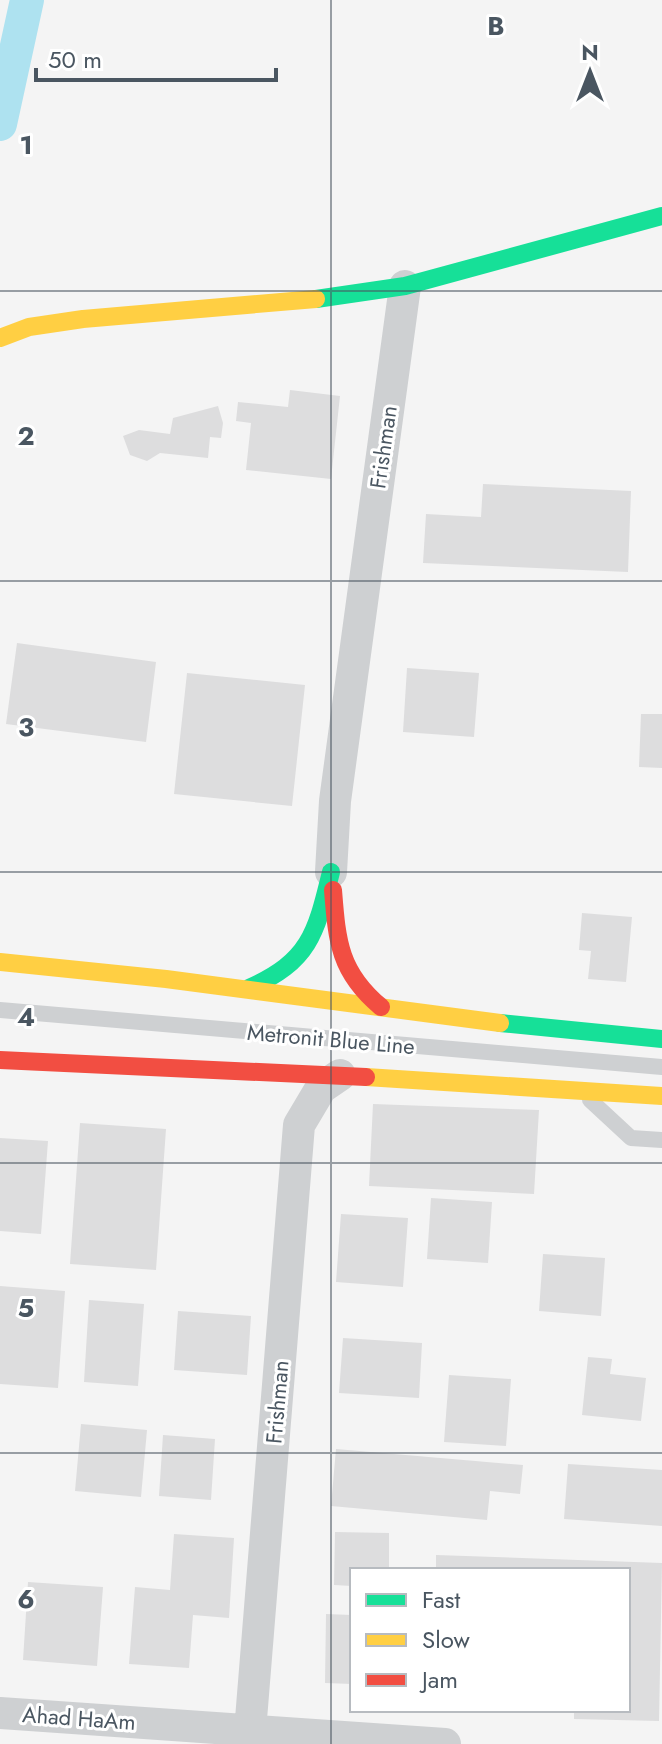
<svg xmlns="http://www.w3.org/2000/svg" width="662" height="1744" font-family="Jost,sans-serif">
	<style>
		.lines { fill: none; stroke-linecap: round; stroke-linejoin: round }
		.canal { stroke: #aee2f0; stroke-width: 34 }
		.building { fill: #ddddde }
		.lane { stroke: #ced0d2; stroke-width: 16 }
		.street { stroke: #ced0d2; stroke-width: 32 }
		.fast { stroke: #16e098; stroke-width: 18 }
		.slow { stroke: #ffcf43; stroke-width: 18 }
		.jam { stroke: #f24e42; stroke-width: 18 }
		.grid { fill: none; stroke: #4a5661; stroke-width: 2; stroke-opacity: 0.55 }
		.labels { text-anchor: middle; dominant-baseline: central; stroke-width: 6; stroke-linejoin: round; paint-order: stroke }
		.street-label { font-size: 22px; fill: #4a5661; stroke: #fff }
		.grid-label { font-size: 26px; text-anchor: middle; font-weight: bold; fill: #4a5661; stroke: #fff; stroke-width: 6; stroke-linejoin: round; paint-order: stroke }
	</style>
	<rect width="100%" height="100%" fill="#f4f4f4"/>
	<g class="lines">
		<path class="canal" d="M 0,124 L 27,0"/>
	</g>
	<path class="building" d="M 290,390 L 340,396 L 331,479 L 246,470 L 251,423 L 236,421 L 238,402 L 288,407 Z
		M 218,406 L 223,423 L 221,438 L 210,437 L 208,458 L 160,453 L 147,461 L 130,455 L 123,436 L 139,430 L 170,434 L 173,418 Z
		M 483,484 L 631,491 L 628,572 L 423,563 L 426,514 L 481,517 Z
		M 17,643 L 156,662 L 146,742 L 6,724 Z
		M 407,668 L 479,673 L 474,737 L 403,732 Z
		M 187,673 L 305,685 L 292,806 L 174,794 Z
		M 641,714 L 662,714 L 662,768 L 639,767 Z
		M 582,913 L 632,917 L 626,982 L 588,979 L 591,951 L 579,950 Z
		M 373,1104 L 539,1110 L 534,1194 L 369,1186 Z
		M 80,1123 L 166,1129 L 156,1270 L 70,1264 Z
		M 0,1138 L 48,1141 L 41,1234 L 0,1231 Z
		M 431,1198 L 492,1202 L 488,1263 L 427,1259 Z
		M 341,1214 L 408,1218 L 403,1287 L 336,1282 Z
		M 543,1254 L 605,1258 L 601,1316 L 539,1311 Z
		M 0,1286 L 65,1291 L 58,1388 L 0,1384 Z
		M 89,1300 L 144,1304 L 138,1386 L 84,1382 Z
		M 178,1311 L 251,1316 L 247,1375 L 174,1370 Z
		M 343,1338 L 422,1343 L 419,1398 L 339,1393 Z
		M 588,1357 L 612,1359 L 610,1374 L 646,1378 L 641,1421 L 582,1415 Z
		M 449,1375 L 511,1379 L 506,1446 L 444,1442 Z
		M 81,1424 L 147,1430 L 141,1497 L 75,1491 Z
		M 163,1435 L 215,1439 L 211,1500 L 159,1496 Z
		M 336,1449 L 523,1465 L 520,1494 L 490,1491 L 487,1520 L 331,1506 Z
		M 568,1464 L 662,1470 L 662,1526 L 564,1519 Z
		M 335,1532 L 389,1533 L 389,1570 L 352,1570 L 352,1586 L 334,1585 Z
		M 174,1534 L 234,1538 L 229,1618 L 193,1615 L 189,1668 L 129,1664 L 135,1587 L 170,1590 Z
		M 436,1555 L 662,1563 L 659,1721 L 574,1719 L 574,1710 L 628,1710 L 628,1570 L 436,1570 Z
		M 28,1582 L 103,1587 L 97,1666 L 23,1660 Z
		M 326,1614 L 352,1615 L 352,1684 L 325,1683 Z"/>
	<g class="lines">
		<path class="lane" d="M 0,1010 L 662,1067
			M 590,1100 L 631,1138 L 662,1140"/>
		<path class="street" d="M 331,872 L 335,801 L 405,286
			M 0,1713 L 445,1744
			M 249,1744 L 299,1125 L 321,1088 L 340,1075"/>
		<path class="fast" d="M 316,299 L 405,286 L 662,216
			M 249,988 C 310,961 316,933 331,872
			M 500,1023 L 662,1039"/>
		<path class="slow" d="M 0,338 L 29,327 L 83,319 L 316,299
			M 0,962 L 166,979 L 500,1023
			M 366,1077 L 662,1096"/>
		<path class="jam" d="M 333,890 C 337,941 339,972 381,1007
			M 0,1060 L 366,1077"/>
	</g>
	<path class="grid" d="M 331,0 L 331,1744M 0,291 L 662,291M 0,581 L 662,581M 0,872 L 662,872M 0,1163 L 662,1163M 0,1453 L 662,1453"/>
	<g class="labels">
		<g class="street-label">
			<text transform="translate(383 447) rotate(-82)">Frishman</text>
			<text transform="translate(331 1039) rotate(5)">Metronit Blue Line</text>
			<text transform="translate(277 1402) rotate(-85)">Frishman</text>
			<text transform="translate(79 1718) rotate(4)">Ahad HaAm</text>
		</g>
	</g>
	<g class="grid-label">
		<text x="496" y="35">B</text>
		<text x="26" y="154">1</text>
		<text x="26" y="445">2</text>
		<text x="26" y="736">3</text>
		<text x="26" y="1026">4</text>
		<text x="26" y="1317">5</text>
		<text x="26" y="1608">6</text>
	</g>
	<rect x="350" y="1568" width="280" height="144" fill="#ffffff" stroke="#b7bbc0" stroke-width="2"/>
	<rect x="366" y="1594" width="40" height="12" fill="#16e098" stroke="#b7bbc0" stroke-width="2"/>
	<text x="422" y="1608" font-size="24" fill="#4a5661">Fast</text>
	<rect x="366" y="1634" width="40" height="12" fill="#ffcf43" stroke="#b7bbc0" stroke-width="2"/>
	<text x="422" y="1648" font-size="24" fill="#4a5661">Slow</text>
	<rect x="366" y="1674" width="40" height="12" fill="#f24e42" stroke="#b7bbc0" stroke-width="2"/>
	<text x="422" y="1688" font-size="24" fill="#4a5661">Jam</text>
	<g transform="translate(590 72)" stroke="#ffffff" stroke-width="6" paint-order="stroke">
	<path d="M0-6L14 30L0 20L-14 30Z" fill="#4a5661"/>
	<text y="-12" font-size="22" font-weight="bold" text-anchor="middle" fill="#4a5661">N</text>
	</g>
	<path d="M36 68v12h240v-12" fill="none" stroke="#4a5661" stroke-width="4"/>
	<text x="48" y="68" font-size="24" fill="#4a5661" stroke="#ffffff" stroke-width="6" paint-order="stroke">50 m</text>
</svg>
